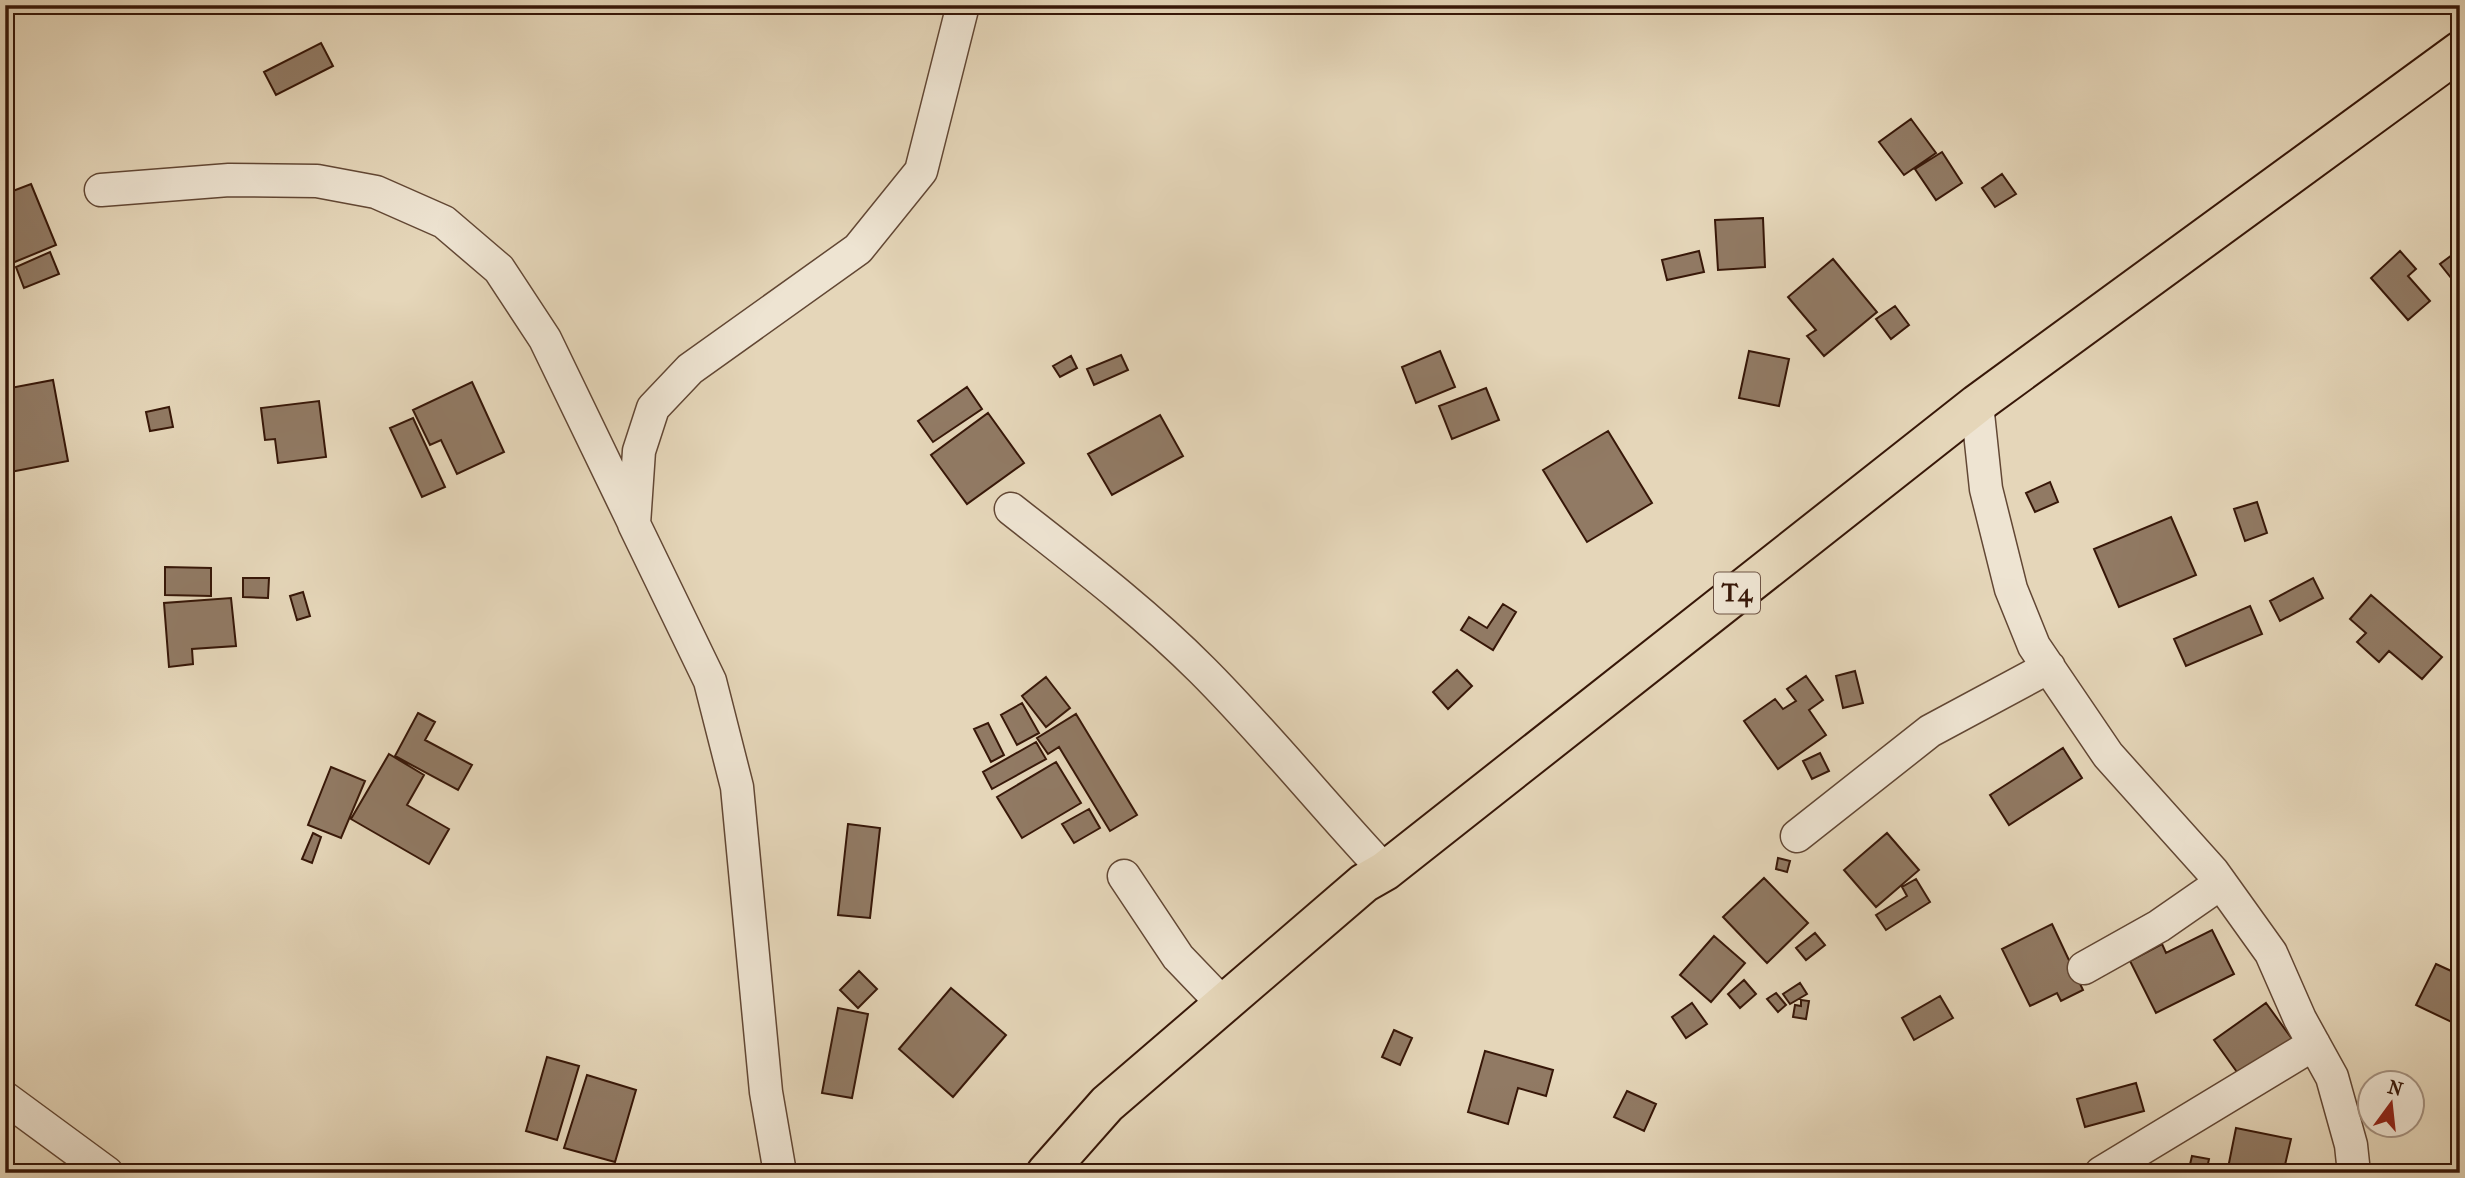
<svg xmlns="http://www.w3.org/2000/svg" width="2465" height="1178" font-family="'IM FELL French Canon',serif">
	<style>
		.building { fill: #917a64; stroke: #371708; stroke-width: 2 }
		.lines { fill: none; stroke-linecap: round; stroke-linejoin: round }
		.minor-casing { stroke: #624734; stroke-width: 35 }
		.trunk-casing { stroke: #371708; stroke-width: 42 }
		.minor { stroke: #eee4d2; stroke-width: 32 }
		.trunk { stroke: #e5d6b9; stroke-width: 38 }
		.labels { text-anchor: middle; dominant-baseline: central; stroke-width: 5; stroke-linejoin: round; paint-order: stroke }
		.shield { fill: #eee4d2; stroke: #6e5445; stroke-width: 2 }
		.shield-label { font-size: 24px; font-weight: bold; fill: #371708 }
	</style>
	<rect width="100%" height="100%" fill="#e5d6b9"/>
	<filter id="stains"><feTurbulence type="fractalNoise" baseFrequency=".00286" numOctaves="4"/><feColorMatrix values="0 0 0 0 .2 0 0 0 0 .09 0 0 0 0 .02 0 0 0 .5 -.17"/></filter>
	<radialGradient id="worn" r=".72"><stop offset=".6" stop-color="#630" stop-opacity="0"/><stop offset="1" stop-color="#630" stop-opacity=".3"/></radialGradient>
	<path class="building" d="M 321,43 L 333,66 L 276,95 L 264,72 Z
		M 1911,119 L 1936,153 L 1904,175 L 1879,142 Z
		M 1942,152 L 1962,183 L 1936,200 L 1915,169 Z
		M 2002,174 L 2016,194 L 1995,207 L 1982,188 Z
		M 31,184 L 56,245 L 5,266 L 5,232 L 10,230 L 5,218 L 5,194 Z
		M 1763,218 L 1765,267 L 1718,270 L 1715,220 Z
		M 2460,249 L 2460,281 L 2456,284 L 2440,264 Z
		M 1699,251 L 1704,272 L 1667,280 L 1662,260 Z
		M 2400,251 L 2416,269 L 2408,276 L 2430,301 L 2408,320 L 2371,278 Z
		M 50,252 L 59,274 L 24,288 L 16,267 Z
		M 1833,259 L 1877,312 L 1824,356 L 1807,336 L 1816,330 L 1788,297 Z
		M 1895,306 L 1909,325 L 1891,339 L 1876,319 Z
		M 1440,351 L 1455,387 L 1416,403 L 1402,367 Z
		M 1749,351 L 1789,359 L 1779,406 L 1739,398 Z
		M 1121,355 L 1128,370 L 1094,385 L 1087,369 Z
		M 1071,356 L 1077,368 L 1060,377 L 1053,366 Z
		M 53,380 L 68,461 L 5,473 L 5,439 L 11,438 L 5,389 Z
		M 472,382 L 504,452 L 457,474 L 441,440 L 430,445 L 413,410 Z
		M 967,387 L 982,409 L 933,442 L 918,421 Z
		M 1486,388 L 1499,420 L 1452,439 L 1439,406 Z
		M 319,401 L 326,457 L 278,463 L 275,439 L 265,440 L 261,408 Z
		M 169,407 L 173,427 L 150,431 L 146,412 Z
		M 988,413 L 1024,463 L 967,504 L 931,455 Z
		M 1160,415 L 1183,456 L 1112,495 L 1088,454 Z
		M 413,418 L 445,487 L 422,497 L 390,428 Z
		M 1608,431 L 1652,503 L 1587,542 L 1543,470 Z
		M 2050,482 L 2058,502 L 2035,512 L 2026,493 Z
		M 2257,502 L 2267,533 L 2245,541 L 2234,509 Z
		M 2171,517 L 2196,575 L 2119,607 L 2094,549 Z
		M 165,567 L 211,568 L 211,596 L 165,595 Z
		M 243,578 L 269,578 L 268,598 L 243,597 Z
		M 2313,578 L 2323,598 L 2280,621 L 2270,601 Z
		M 303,592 L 310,616 L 297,620 L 290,596 Z
		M 2371,595 L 2442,657 L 2422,679 L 2389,651 L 2379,662 L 2357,642 L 2366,633 L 2350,619 Z
		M 231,598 L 236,646 L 192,649 L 193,664 L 169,667 L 164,603 Z
		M 1503,604 L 1516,612 L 1493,650 L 1461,630 L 1469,617 L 1487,628 Z
		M 2250,606 L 2262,634 L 2186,666 L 2174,639 Z
		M 1457,670 L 1472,686 L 1448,709 L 1433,692 Z
		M 1855,671 L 1863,703 L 1843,708 L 1836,676 Z
		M 1806,676 L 1823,700 L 1809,710 L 1826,735 L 1778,769 L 1744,721 L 1775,699 L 1783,709 L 1796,701 L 1787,689 Z
		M 1046,677 L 1070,708 L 1046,727 L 1022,696 Z
		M 1022,703 L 1039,733 L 1017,745 L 1001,715 Z
		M 418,713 L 435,722 L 425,740 L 472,765 L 458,790 L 395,756 Z
		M 1076,714 L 1137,815 L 1110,831 L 1059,747 L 1048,754 L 1037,738 Z
		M 988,723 L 1004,755 L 991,762 L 974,729 Z
		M 1036,742 L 1046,759 L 992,789 L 983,772 Z
		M 2063,748 L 2082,778 L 2009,825 L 1990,795 Z
		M 1820,753 L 1829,771 L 1812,779 L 1803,761 Z
		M 389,754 L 424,775 L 407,805 L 449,829 L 429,864 L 351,819 Z
		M 1056,762 L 1081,803 L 1022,838 L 997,797 Z
		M 331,767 L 365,781 L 341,838 L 308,825 Z
		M 1089,809 L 1100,828 L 1074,843 L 1062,824 Z
		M 848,824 L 880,828 L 870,918 L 838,915 Z
		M 313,833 L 321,837 L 312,863 L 302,859 Z
		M 1887,833 L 1919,870 L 1876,907 L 1844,870 Z
		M 1778,858 L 1790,861 L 1787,872 L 1776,869 Z
		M 1764,878 L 1808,923 L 1767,963 L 1723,917 Z
		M 1916,879 L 1930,902 L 1886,930 L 1876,915 L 1907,896 L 1902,887 Z
		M 2052,924 L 2083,990 L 2061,1001 L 2057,993 L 2030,1006 L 2002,949 Z
		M 2212,930 L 2234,974 L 2156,1013 L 2130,961 L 2162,944 L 2166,953 Z
		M 1815,933 L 1825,945 L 1806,960 L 1796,948 Z
		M 1714,936 L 1745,963 L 1711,1002 L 1680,975 Z
		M 2436,964 L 2460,975 L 2460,1026 L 2416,1005 Z
		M 859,971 L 877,989 L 858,1008 L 840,990 Z
		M 1744,980 L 1756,994 L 1740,1008 L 1728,994 Z
		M 1800,983 L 1807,994 L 1790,1004 L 1783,994 Z
		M 951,988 L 1006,1035 L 953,1097 L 899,1049 Z
		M 1776,993 L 1786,1005 L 1778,1012 L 1767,999 Z
		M 1940,996 L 1953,1018 L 1914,1040 L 1902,1018 Z
		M 1801,1000 L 1809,1001 L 1806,1019 L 1793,1017 L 1795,1005 L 1801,1006 Z
		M 1692,1003 L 1707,1024 L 1686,1038 L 1672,1017 Z
		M 2266,1003 L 2295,1043 L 2242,1079 L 2214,1040 Z
		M 838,1008 L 868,1014 L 852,1098 L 822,1093 Z
		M 1394,1030 L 1412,1038 L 1400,1065 L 1382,1057 Z
		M 1485,1051 L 1553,1070 L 1546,1096 L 1518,1088 L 1508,1124 L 1468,1112 Z
		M 547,1057 L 579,1066 L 557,1140 L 526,1131 Z
		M 587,1075 L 636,1090 L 615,1162 L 564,1148 Z
		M 2136,1083 L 2144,1111 L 2085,1127 L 2077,1099 Z
		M 1627,1091 L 1656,1104 L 1644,1131 L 1614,1117 Z
		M 2236,1128 L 2291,1139 L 2285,1165 L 2277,1164 L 2275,1173 L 2227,1173 Z
		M 2192,1156 L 2209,1159 L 2206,1173 L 2188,1173 Z"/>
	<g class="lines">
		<g class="minor-casing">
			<path id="minor" d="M 101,190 L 229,180 L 317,181 L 376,192 L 444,222 L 499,269 L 545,339 L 633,521
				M 1977,404 L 1986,489 L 2011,589 L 2034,646 L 2108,755 L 2213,872 L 2271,953 L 2300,1019 L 2332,1077 L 2351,1145 L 2354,1173
				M 1011,509 C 1077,561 1143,611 1202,670 C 1266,734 1323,805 1385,871
				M 1797,836 L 1930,731 L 2049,667
				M 1124,876 L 1178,957 L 1225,1006
				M 2084,968 L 2159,926 L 2221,883
				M 5,1098 L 107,1173
				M 780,1173 L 766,1092 L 737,787 L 710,681 L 634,524 L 639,451 L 653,408 L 690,369 L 858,249 L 921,171 L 963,5
				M 2101,1173 L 2314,1044"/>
		</g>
		<g class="trunk-casing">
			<path id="trunk" d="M 1046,1173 L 1107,1104 L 1364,883 L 1385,871 L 1977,404 L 2460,51"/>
		</g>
		<use href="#minor" class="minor"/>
		<use href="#trunk" class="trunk"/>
	</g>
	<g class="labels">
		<rect class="shield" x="1714" y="572.5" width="46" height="41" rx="5"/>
		<g class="shield-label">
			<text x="1737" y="593">T4</text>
		</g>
	</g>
	<rect width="2465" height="1178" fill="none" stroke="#e5d6b9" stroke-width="28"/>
	<rect x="7" y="7" width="2451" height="1164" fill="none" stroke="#371708" stroke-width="3.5"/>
	<rect x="14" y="14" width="2437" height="1150" fill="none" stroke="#371708" stroke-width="2"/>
	<g transform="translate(2391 1104) rotate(15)"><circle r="33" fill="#eee4d2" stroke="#a59281" stroke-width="2"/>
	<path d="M0-5L12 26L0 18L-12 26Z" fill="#8f2418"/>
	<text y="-10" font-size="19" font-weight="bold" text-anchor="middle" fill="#371708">N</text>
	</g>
	<rect width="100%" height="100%" filter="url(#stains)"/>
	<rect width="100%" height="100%" fill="url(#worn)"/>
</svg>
